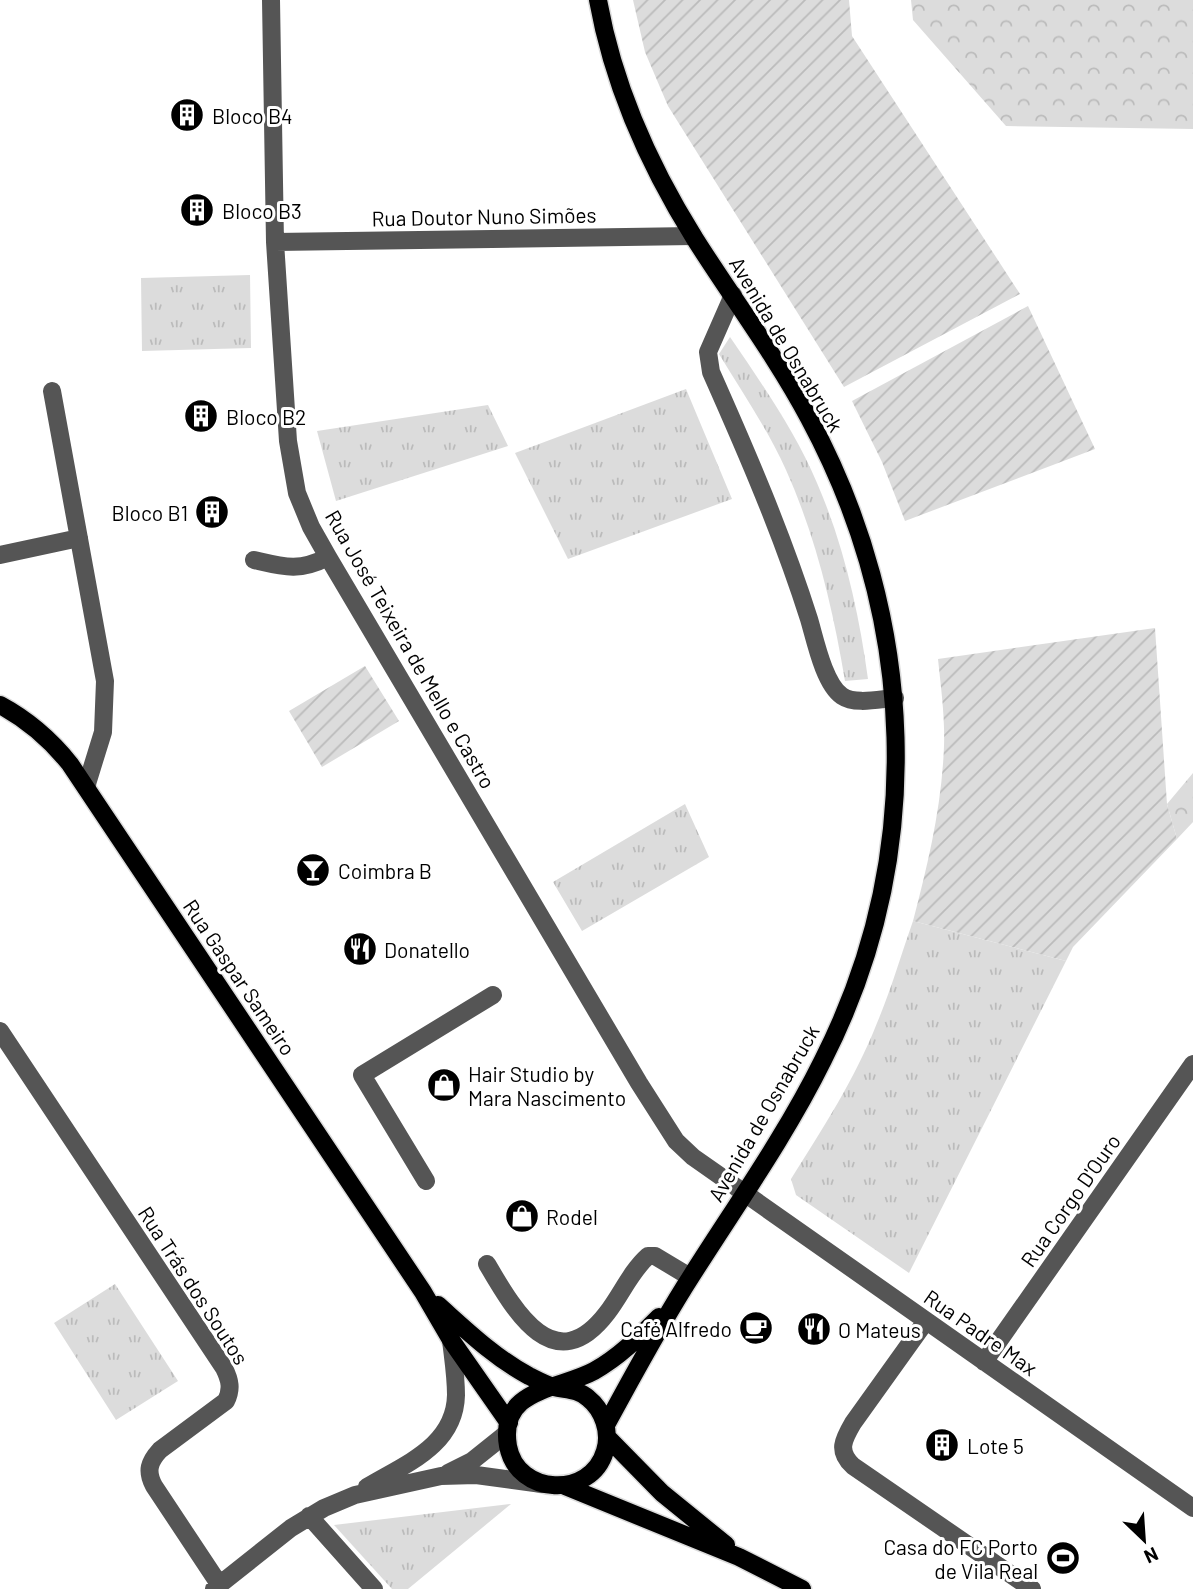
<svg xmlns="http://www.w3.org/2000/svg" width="1193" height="1589" font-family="Barlow,sans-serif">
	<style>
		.grass { fill: url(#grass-tufts) }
		.forest { fill: url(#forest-crowns) }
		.garden { fill: url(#garden-furrows) }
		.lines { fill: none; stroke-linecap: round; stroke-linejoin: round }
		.major-casing { stroke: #dbdbdb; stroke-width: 21 }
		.minor { stroke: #555; stroke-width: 18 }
		.major { stroke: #000; stroke-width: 18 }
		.labels { text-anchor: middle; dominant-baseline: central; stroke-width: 6; stroke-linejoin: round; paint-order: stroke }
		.poi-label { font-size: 21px; fill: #000; stroke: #fff; text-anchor: start }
		.street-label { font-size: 21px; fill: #000; stroke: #fff }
	</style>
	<defs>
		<pattern id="grass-tufts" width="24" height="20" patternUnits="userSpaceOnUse" patternTransform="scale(1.75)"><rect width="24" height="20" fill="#dcdcdc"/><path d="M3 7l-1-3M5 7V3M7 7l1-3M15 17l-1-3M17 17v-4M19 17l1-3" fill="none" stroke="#bbb"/></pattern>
		<pattern id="forest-crowns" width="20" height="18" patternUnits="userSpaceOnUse" patternTransform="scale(1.75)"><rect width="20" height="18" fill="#dcdcdc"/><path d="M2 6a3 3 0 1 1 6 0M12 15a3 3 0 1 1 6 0" fill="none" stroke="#bbb"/></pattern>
		<pattern id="garden-furrows" width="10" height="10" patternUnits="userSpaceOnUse" patternTransform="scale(1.75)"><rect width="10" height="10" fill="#dcdcdc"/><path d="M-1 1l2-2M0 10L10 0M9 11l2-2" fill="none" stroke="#bbb"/></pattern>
	</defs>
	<rect width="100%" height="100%" fill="#fff"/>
	<path class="grass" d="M 250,275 L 251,348 L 142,351 L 141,278 Z
		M 730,337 C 762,384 795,431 817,483 C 844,545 859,613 868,679 L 845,681 C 833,609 816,537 786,470 C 768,430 742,392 719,354 Z
		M 686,389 L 732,499 L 568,559 L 515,453 Z
		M 488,405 L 508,446 L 336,501 L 317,431 Z
		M 685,804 L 709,857 L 582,931 L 553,882 Z
		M 913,921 L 1066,961 L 909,1273 L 796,1195 L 791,1179 C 823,1128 855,1079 877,1023 C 891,990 901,955 913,921 Z
		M 115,1284 L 178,1381 L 116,1420 L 54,1323 Z
		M 511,1504 L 408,1589 L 392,1589 L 334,1525 Z"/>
	<path class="forest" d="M 911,0 L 1193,0 L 1193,129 L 1006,126 L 913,20 Z
		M 1193,773 L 1193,822 L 1177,839 L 1167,804 Z"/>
	<path class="garden" d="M 633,0 L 849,0 L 852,36 L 1020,294 L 844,387 L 668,106 L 645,52 Z
		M 1028,306 L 1095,449 L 905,521 L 882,462 L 852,401 Z
		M 1155,628 L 1167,804 L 1177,839 L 1073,947 L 1066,961 L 913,921 C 928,864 942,805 944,746 C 945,717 941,688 938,659 Z
		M 365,666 L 399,721 L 322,767 L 289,711 Z"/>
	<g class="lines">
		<g class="major-casing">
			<path id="major" d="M 598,0 C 613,84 650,167 695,239 C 733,299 776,356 809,418 C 917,619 927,855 823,1060 C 786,1135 737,1204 692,1275 C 661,1323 634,1374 606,1425
				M 0,705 C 28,720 50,739 70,764 L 423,1292 L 451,1340 L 509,1423
				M 438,1305 C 466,1330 495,1358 529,1376 C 537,1380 546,1385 554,1387 C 566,1390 578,1389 588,1398 C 603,1410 611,1432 605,1451 C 591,1499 517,1496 508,1446 C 498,1388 559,1390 594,1371 C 619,1357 639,1337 659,1317
				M 607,1437 L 662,1493 L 726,1545
				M 565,1486 L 739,1557 L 802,1589"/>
		</g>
		<path class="minor" d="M 271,0 L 275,242 L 288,441 L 297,493 L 311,527 L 328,557 L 639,1083 L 676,1141 L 693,1157 L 1193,1508
			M 275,242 L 693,236
			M 733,295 L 708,352 L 711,372 C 747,453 782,534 809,619 C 815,639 824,684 842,696 C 855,705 880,699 895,698
			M 52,391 L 105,681 L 103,732 L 86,787
			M 0,555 L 79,538
			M 254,560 C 284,567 299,572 328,557
			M 0,1031 L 224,1368 C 230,1380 232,1389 226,1401 L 160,1450 C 149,1462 146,1471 154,1486 L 219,1584
			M 426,1181 L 362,1075 L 493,995
			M 487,1264 C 515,1312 555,1381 607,1313 C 621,1295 631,1271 648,1256 L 655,1256 L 690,1277
			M 926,1321 L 853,1423 C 843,1440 837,1451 853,1466 L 1032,1589
			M 984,1362 L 1193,1064
			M 448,1473 L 472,1461 L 507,1433
			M 367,1487 C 405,1464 455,1446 456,1395 C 456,1376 453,1358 451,1340
			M 309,1516 L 374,1589
			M 214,1589 L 291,1528 L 324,1508 L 355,1495 L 441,1476 L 476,1475 L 542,1484"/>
		<use href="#major" class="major"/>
	</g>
	<defs>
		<g id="building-disc" transform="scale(1.75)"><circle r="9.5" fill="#000" stroke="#fff"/><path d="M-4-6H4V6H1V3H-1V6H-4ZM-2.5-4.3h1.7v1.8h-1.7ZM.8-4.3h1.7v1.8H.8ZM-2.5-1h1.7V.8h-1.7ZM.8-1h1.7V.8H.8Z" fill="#fff"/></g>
		<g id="bar-disc" transform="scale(1.75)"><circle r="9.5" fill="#000" stroke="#fff"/><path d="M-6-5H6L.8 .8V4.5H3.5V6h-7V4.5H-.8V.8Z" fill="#fff"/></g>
		<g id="restaurant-disc" transform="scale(1.75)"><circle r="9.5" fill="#000" stroke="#fff"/><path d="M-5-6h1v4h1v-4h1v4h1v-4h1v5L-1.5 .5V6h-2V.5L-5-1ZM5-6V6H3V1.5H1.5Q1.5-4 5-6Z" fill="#fff"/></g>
		<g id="shop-disc" transform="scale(1.75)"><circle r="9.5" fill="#000" stroke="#fff"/><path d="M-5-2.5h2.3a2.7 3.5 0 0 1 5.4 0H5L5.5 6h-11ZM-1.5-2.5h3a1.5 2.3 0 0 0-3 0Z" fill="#fff"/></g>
		<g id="cafe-disc" transform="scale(1.75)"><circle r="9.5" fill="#000" stroke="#fff"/><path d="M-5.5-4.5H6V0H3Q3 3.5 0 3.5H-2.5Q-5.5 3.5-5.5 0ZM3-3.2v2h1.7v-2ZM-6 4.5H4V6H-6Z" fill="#fff"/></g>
		<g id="stadium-disc" transform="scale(1.75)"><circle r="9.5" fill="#000" stroke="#fff"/><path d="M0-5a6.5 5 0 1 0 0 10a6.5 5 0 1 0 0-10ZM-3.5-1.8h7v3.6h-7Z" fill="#fff"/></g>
	</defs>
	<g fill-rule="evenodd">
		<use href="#building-disc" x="187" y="115"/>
		<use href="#building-disc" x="197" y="210"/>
		<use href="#building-disc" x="201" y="416"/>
		<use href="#building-disc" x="212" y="512"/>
		<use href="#bar-disc" x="313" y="870"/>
		<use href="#restaurant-disc" x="360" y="949"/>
		<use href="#shop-disc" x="444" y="1085"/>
		<use href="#shop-disc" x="522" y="1216"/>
		<use href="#cafe-disc" x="756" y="1328"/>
		<use href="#restaurant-disc" x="814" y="1329"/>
		<use href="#building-disc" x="942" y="1445"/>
		<use href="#stadium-disc" x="1063" y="1558"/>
	</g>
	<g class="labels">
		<g class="poi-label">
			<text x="212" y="115">Bloco B4</text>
			<text x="222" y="210">Bloco B3</text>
			<text x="226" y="416">Bloco B2</text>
			<text x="188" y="512" text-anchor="end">Bloco B1</text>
			<text x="338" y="870">Coimbra B</text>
			<text x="384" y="949">Donatello</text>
			<text x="468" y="1073">Hair Studio by<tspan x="468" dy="24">Mara Nascimento</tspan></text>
			<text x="546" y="1216">Rodel</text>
			<text x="732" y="1328" text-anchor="end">Café Alfredo</text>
			<text x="838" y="1329">O Mateus</text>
			<text x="967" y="1445">Lote 5</text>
			<text x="1038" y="1546" text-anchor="end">Casa do FC Porto<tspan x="1038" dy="24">de Vila Real</tspan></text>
		</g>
		<g class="street-label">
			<text transform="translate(484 216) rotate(-1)">Rua Doutor Nuno Simões</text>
			<text transform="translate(787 344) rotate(59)">Avenida de Osnabruck</text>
			<text transform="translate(411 649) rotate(60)">Rua José Teixeira de Mello e Castro</text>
			<text transform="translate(240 977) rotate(56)">Rua Gaspar Sameiro</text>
			<text transform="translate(763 1113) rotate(-60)">Avenida de Osnabruck</text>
			<text transform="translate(1070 1200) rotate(-55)">Rua Corgo D'Ouro</text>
			<text transform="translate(194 1285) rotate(57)">Rua Trás dos Soutos</text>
			<text transform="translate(981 1332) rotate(35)">Rua Padre Max</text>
		</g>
	</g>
	<g transform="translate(1144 1540) rotate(155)" stroke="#ffffff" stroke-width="5" paint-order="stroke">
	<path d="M0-5L12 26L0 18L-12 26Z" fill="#000000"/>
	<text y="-10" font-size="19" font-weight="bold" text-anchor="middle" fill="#000000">N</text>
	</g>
</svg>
